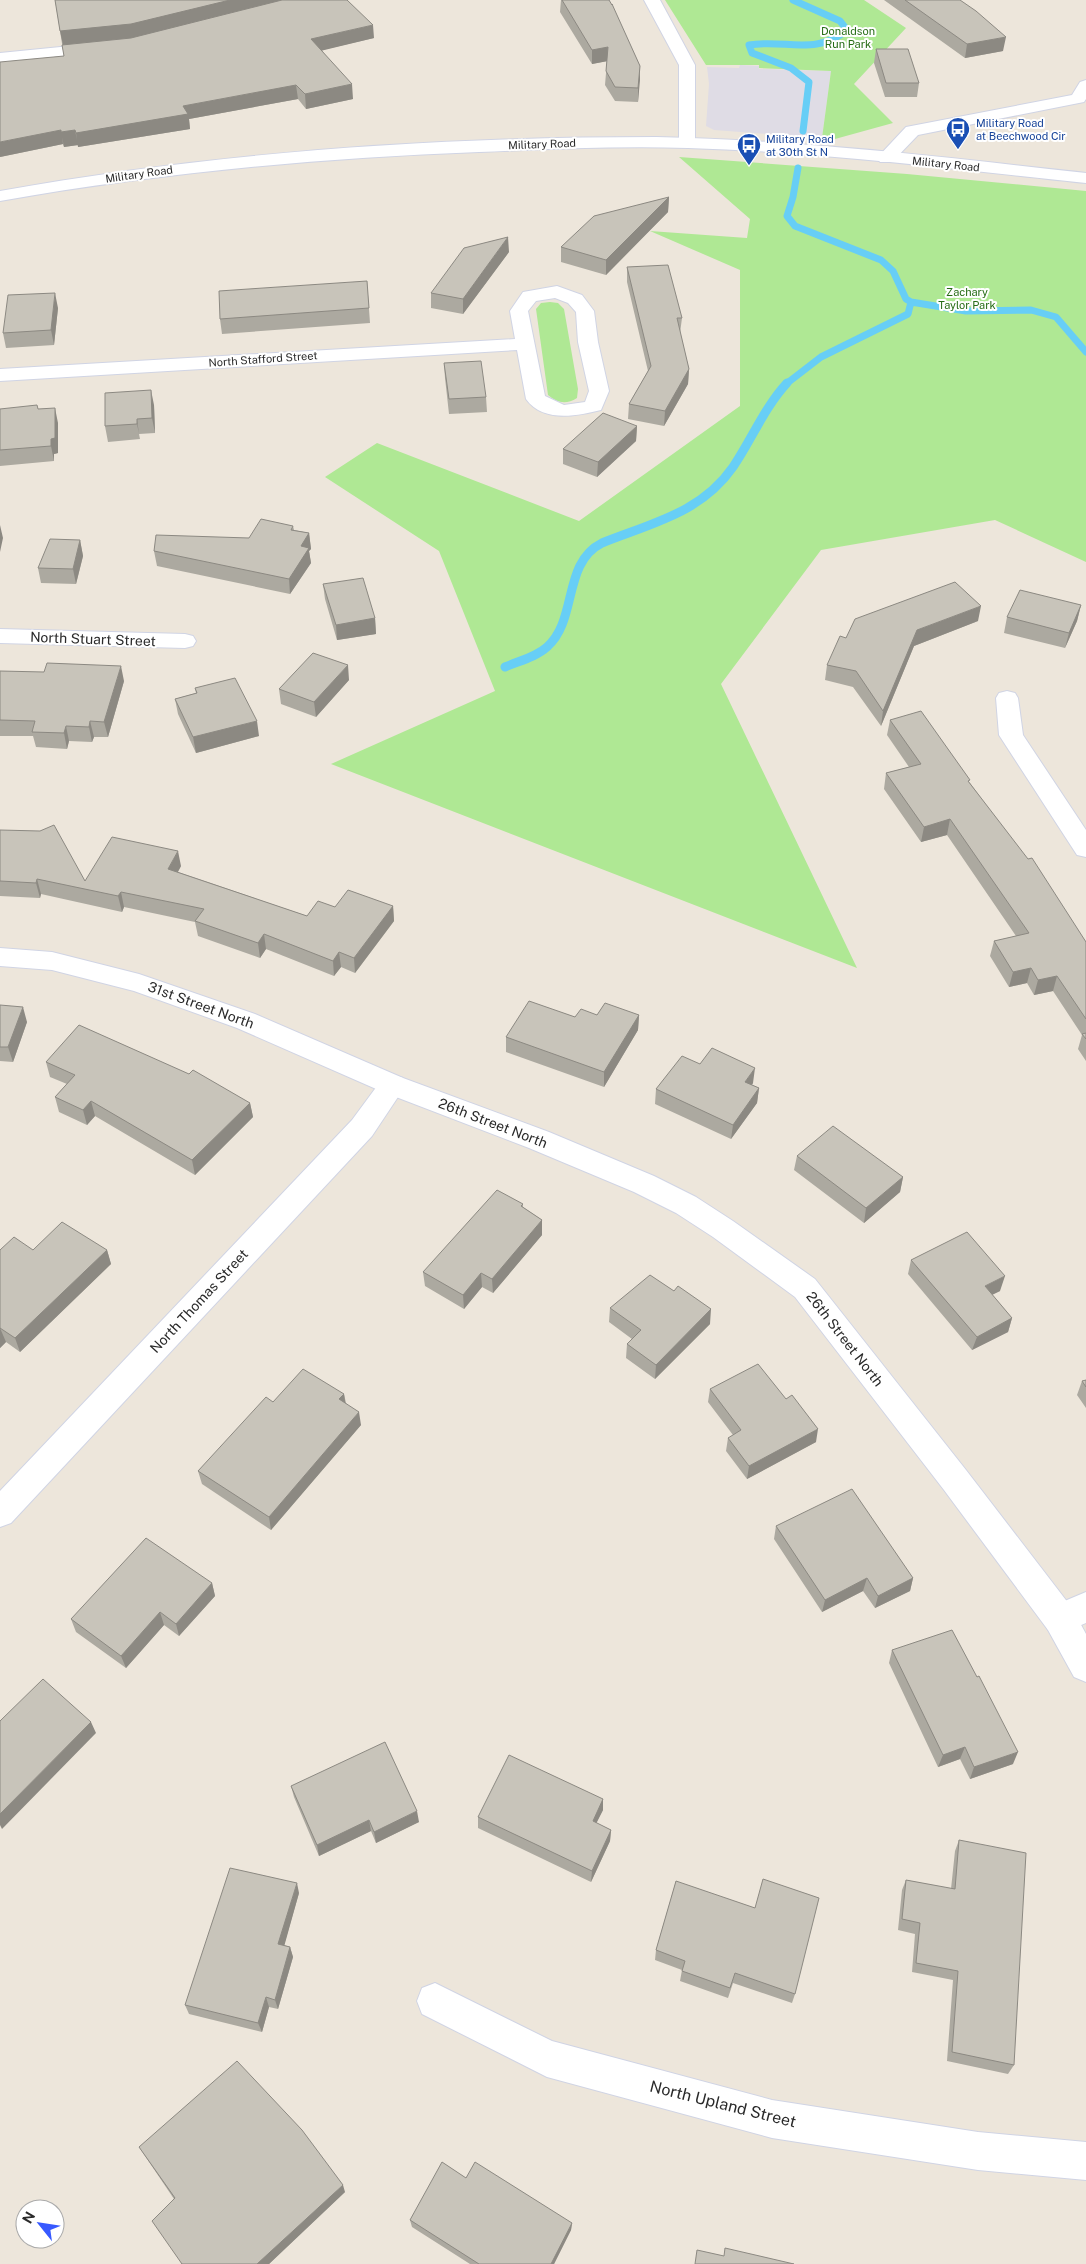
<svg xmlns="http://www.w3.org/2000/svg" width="1086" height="2264" font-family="'Public Sans',sans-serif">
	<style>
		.industrial { fill: #dfdce5 }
		.green { fill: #afe894 }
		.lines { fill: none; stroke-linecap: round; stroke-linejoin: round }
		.stream-far1 { stroke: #67cef6; stroke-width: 7 }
		.stream { stroke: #67cef6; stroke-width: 9 }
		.minor-casing { stroke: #d0d4e4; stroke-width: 2 }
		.tertiary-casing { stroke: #d0d4e4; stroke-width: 2 }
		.secondary-casing { stroke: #d0d4e4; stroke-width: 2 }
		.minor { fill: #fff; fill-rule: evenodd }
		.tertiary { fill: #fff; fill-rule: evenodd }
		.secondary { fill: #fff; fill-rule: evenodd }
		.wall { fill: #aca9a0 }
		.shaded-wall { fill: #8c8982 }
		.building { fill: #c8c4ba; stroke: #8c8982 }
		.labels { text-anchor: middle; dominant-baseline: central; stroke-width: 4; stroke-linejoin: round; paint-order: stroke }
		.far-park-label { font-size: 11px; fill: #266c15; stroke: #fff }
		.far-transit-label { font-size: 11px; fill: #164399; stroke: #fff; text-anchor: start }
		.far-street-label { font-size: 11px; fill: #2a2a2a; stroke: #fff }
		.street-label { font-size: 14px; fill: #2a2a2a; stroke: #fff }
		.near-street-label { font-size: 16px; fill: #2a2a2a; stroke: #fff }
	</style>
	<rect width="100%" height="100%" fill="#ede6db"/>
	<path class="industrial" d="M 740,65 L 759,66 L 759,69 L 831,71 L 822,138 L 714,130 L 706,126 L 709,84 L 707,67 L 739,68 Z"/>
	<path class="green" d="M 665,0 L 864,0 L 906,28 L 854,84 L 893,123 L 835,139 L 822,138 L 831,71 L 759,68 L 759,65 L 706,65 Z
		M 679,157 L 907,174 L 1086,191 L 1086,562 L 995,520 L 821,550 L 721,684 L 857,968 L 331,764 L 495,691 L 439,551 L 325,477 L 377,443 L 579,521 L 740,406 L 740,270 L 650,231 L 747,238 L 750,219 Z
		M 550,302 L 558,303 L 564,309 L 578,389 L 577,398 C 566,405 557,403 548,395 L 536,309 L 541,303 Z"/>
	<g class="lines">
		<path class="stream-far1" d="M 793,0 L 840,21 L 847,30 C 816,56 785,39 749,45 L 752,53 L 791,68 L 809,82 L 803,131
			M 911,302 L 966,311 L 1031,310 L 1056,317 L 1086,352
			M 786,384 L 821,357 L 908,314 L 911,302 L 906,299 L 893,271 L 881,260 L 795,226 L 787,216 L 793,197 L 798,168"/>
		<path class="stream" d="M 505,667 C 519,661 536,657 547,647 C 578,620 562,563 602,543 C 652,523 701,513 733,467 C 752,439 764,408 787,383"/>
		<g class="minor-casing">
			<path id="minor" d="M 644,0 L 660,0 L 695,65 L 695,143 L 693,147 L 681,147 L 679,143 L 679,65 Z
				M 101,43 L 107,45 L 109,48 L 107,51 L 0,63 L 0,53 Z
				M 1086,80 L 1086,99 L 1084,102 L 918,135 L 892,162 L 880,162 L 877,158 L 906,127 L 1072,95 L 1080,82 Z
				M 557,286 L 582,295 L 594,311 L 598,342 L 609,391 L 601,410 C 577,416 543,423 526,399 L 517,350 L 0,381 L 0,369 L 515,339 L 510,311 L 523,292 ZM 555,298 L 568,303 L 576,312 L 578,342 L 589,391 L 585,402 L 564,405 L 545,396 L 528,311 L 536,301 Z
				M 0,629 L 185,634 L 193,636 L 196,641 L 193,646 L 185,648 L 0,643 Z
				M 1007,691 L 1015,693 L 1018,698 L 1023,735 L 1086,830 L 1086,857 L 1077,855 L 999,735 L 996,698 L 999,693 Z
				M 393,1075 L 403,1078 L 406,1085 L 372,1136 L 11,1523 L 0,1527 L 0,1491 L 352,1120 L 383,1078 Z
				M 1086,1592 L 1086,1623 L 1060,1634 L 1048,1630 L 1044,1619 L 1048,1608 Z
				M 435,1983 L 552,2041 L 772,2100 L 978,2132 L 1086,2142 L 1086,2180 L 978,2170 L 772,2138 L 547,2077 L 422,2014 L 417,2001 L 422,1988 Z"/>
		</g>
		<g class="tertiary-casing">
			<path id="tertiary" d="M 0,948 L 52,952 L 139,974 L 255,1014 L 403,1078 L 549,1132 L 654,1176 L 696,1197 L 733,1221 L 815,1279 L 966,1470 L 1072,1608 L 1086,1634 L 1086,1682 L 1074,1677 L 1048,1630 L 944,1490 L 795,1297 L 713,1237 L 676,1213 L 634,1192 L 529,1148 L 383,1092 L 237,1028 L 134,991 L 52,970 L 0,966 Z"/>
		</g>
		<g class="secondary-casing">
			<path id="secondary" d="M 656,137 C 800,140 943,157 1086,173 L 1086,183 C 953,169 821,152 688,148 C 618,146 549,149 479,152 C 318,158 159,173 0,201 L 0,191 C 216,152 437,137 656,137 Z"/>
		</g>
		<use href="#minor" class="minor"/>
		<use href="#tertiary" class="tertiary"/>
		<use href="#secondary" class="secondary"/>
	</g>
	<path class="wall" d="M 55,0 L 374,38 L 322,50 L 353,99 L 306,109 L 298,99 L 189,119 L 190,129 L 78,147 L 78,145 L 64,147 L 63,144 L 0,157 L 64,56 Z
		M 561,0 L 609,0 L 640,66 L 638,102 L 615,101 L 605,85 L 607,61 L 592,64 L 560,12 Z
		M 884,0 L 960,0 L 1003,51 L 965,58 Z
		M 876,49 L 919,83 L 917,97 L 885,97 L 874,63 Z
		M 669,197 L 668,212 L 606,275 L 561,262 L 561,247 Z
		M 509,252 L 463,314 L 431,308 L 431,293 Z
		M 627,267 L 682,318 L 680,333 L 689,369 L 688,384 L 664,426 L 628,419 L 629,404 L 648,371 L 627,282 Z
		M 367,281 L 370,323 L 222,334 L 220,319 Z
		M 58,308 L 54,345 L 6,348 L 3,333 Z
		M 444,363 L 486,397 L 487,412 L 449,414 L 445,378 Z
		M 154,405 L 155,433 L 139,434 L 140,439 L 108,442 L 105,426 Z
		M 0,409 L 38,409 L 58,423 L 58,453 L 54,454 L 54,461 L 0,466 Z
		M 637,426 L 636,441 L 597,477 L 563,464 L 563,449 Z
		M 293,526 L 294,530 L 309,533 L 311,549 L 309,551 L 311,563 L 290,594 L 157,566 L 154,551 L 249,538 Z
		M 80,540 L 83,556 L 76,584 L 41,583 L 38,568 Z
		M 323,584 L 375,618 L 376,634 L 337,640 L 325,599 Z
		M 1081,605 L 1077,621 L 1065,648 L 1004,633 L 1007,617 Z
		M 978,621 L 914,646 L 881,726 L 853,687 L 825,680 L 827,665 L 846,638 Z
		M 0,671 L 124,681 L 108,737 L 94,737 L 92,742 L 69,741 L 67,749 L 36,747 L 33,736 L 0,736 Z
		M 349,680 L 316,717 L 281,704 L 279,689 Z
		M 195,688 L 259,736 L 196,753 L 178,714 L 175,699 L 196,693 Z
		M 890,720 L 970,783 L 1086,942 L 1086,1061 L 1078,1049 L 1082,1035 L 1053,991 L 1034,995 L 1027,983 L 1009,987 L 990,956 L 994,941 L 1016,936 L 947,835 L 921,842 L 884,789 L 886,773 L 909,767 L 887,735 Z
		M 0,830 L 85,881 L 181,866 L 178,872 L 307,916 L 335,907 L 393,906 L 394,921 L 355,973 L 341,967 L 334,976 L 266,949 L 260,958 L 198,936 L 195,922 L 124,907 L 122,912 L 41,894 L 40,898 L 0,896 Z
		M 0,1005 L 27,1022 L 13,1062 L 0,1061 Z
		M 597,1015 L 639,1015 L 638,1030 L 604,1087 L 506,1052 L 506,1037 L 575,1017 Z
		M 46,1062 L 250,1103 L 253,1117 L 195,1175 L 95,1116 L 87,1125 L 59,1112 L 55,1097 L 67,1084 L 50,1077 Z
		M 700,1064 L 753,1083 L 752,1085 L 759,1088 L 757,1103 L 731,1139 L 655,1104 L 656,1089 Z
		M 797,1156 L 903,1177 L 900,1192 L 864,1223 L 794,1170 Z
		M 523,1204 L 523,1207 L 542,1220 L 542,1235 L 493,1293 L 482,1287 L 464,1309 L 425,1286 L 423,1272 Z
		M 0,1250 L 107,1250 L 111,1264 L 20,1352 L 6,1342 L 0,1348 Z
		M 911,1260 L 1000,1291 L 992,1295 L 1012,1318 L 1008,1332 L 972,1350 L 908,1274 Z
		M 610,1308 L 710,1324 L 655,1379 L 626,1358 L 627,1344 L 632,1339 L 609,1322 Z
		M 1086,1380 L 1086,1408 L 1077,1395 L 1082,1381 Z
		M 710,1389 L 786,1399 L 816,1442 L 747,1479 L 726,1451 L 728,1438 L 733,1435 L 708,1402 Z
		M 344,1394 L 346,1403 L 361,1425 L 271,1530 L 202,1484 L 198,1471 L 273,1402 Z
		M 776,1526 L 913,1578 L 910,1591 L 875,1608 L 863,1591 L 822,1612 L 774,1539 Z
		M 212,1583 L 215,1596 L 179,1636 L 164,1625 L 126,1668 L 76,1632 L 71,1619 Z
		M 892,1650 L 977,1677 L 1013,1764 L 970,1779 L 960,1759 L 938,1767 L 889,1663 Z
		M 291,1786 L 419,1822 L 376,1843 L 371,1831 L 319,1856 L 294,1797 Z
		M 603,1799 L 603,1810 L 596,1823 L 611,1830 L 610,1841 L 591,1882 L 478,1828 L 478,1817 Z
		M 959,1840 L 1014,2065 L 1008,2074 L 947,2061 L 953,1980 L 912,1972 L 915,1934 L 898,1930 L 902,1890 L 906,1880 L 951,1889 L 955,1851 Z
		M 676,1881 L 795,1994 L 792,2003 L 733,1983 L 728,1998 L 680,1981 L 682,1970 L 655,1960 L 656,1950 Z
		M 299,1893 L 284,1945 L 290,1947 L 293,1957 L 278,2009 L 269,2007 L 262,2032 L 189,2014 L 185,2005 Z
		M 139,2147 L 345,2192 L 269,2264 L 181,2264 L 174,2199 Z
		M 466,2178 L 572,2223 L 571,2230 L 554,2264 L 470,2264 L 412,2227 L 410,2220 Z"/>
	<path class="shaded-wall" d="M 230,0 L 287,0 L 133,38 L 63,45 L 60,31 Z
		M 373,25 L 374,38 L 312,53 L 311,39 Z
		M 1006,37 L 1003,51 L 965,58 L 967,44 Z
		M 608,47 L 608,61 L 592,64 L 592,50 Z
		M 640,66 L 640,80 L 638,102 L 638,88 Z
		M 352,84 L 353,99 L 306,109 L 305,94 Z
		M 296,85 L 298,99 L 189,119 L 190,129 L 78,147 L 76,133 L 183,106 Z
		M 61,130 L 63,144 L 0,157 L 0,142 Z
		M 75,130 L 78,145 L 64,147 L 61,132 Z
		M 669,197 L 668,212 L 606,275 L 606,260 Z
		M 508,237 L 509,252 L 463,314 L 463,299 Z
		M 55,293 L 58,308 L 54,345 L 51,330 Z
		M 689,369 L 688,384 L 664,426 L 665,411 Z
		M 151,390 L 154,405 L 155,433 L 152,418 Z
		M 55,408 L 58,423 L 58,453 L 54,454 L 54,461 L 51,446 L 51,439 Z
		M 137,419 L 139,434 L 140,439 L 137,424 Z
		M 637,426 L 636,441 L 597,477 L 598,462 Z
		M 0,525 L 3,538 L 0,552 Z
		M 309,533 L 311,549 L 309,551 L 311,563 L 290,594 L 289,579 L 301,546 Z
		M 80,540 L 83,556 L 76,584 L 73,569 Z
		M 1081,605 L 1077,621 L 1065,648 L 1069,633 Z
		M 981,606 L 978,621 L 914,646 L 881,726 L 883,711 L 917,630 Z
		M 375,618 L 376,634 L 337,640 L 336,625 Z
		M 348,665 L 349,680 L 316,717 L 314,702 Z
		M 121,666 L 124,681 L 108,737 L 104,722 Z
		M 90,721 L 94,737 L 92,742 L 89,727 Z
		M 257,721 L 259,736 L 196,753 L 193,737 Z
		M 66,726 L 69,741 L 67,749 L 64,733 Z
		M 950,819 L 947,835 L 921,842 L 924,827 Z
		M 178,851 L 181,866 L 171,884 L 168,869 Z
		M 37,879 L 41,894 L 40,898 L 36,883 Z
		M 121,892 L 124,907 L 122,912 L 118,896 Z
		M 393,906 L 394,921 L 355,973 L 354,958 Z
		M 264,934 L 266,949 L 260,958 L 258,943 Z
		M 339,952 L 341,967 L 334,976 L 333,961 Z
		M 1031,968 L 1027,983 L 1009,987 L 1013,972 Z
		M 1057,976 L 1053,991 L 1034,995 L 1038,980 Z
		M 23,1007 L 27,1022 L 13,1062 L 8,1047 Z
		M 639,1015 L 638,1030 L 604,1087 L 604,1072 Z
		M 755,1068 L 753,1083 L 743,1097 L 745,1082 Z
		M 759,1088 L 757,1103 L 731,1139 L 733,1125 Z
		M 91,1101 L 95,1116 L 87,1125 L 83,1110 Z
		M 250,1103 L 253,1117 L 195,1175 L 192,1160 Z
		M 903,1177 L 900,1192 L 864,1223 L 866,1208 Z
		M 542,1220 L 542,1235 L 493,1293 L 492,1279 Z
		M 107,1250 L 111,1264 L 20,1352 L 15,1338 Z
		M 481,1273 L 482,1287 L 464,1309 L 463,1295 Z
		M 1005,1276 L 1000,1291 L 981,1300 L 985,1286 Z
		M 711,1309 L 710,1324 L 655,1379 L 656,1365 Z
		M 1012,1318 L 1008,1332 L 972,1350 L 977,1337 Z
		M 0,1328 L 6,1342 L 0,1348 Z
		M 344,1394 L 346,1408 L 339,1399 Z
		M 359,1412 L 361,1425 L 271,1530 L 269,1517 Z
		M 818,1429 L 816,1442 L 747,1479 L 749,1466 Z
		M 867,1578 L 863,1591 L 822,1612 L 825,1600 Z
		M 913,1578 L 910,1591 L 875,1608 L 878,1596 Z
		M 212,1583 L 215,1596 L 179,1636 L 176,1624 Z
		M 160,1612 L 164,1625 L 126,1668 L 121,1656 Z
		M 91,1722 L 96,1733 L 2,1829 L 0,1825 L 0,1814 Z
		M 965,1747 L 960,1759 L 938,1767 L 943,1755 Z
		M 1018,1752 L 1013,1764 L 970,1779 L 974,1767 Z
		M 603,1799 L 603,1810 L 592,1832 L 593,1821 Z
		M 417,1811 L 419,1822 L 376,1843 L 374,1832 Z
		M 369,1820 L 371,1831 L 319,1856 L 317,1845 Z
		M 611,1830 L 610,1841 L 591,1882 L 592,1871 Z
		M 297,1883 L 299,1893 L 282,1954 L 278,1944 Z
		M 290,1947 L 293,1957 L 278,2009 L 275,2000 Z
		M 266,1997 L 269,2007 L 262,2032 L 258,2023 Z
		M 343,2185 L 345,2192 L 269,2264 L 257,2264 Z
		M 572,2223 L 571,2230 L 554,2264 L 551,2264 Z"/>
	<path class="building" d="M 55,0 L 230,0 L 131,24 L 60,31 Z
		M 282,0 L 347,0 L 373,25 L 311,39 L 352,84 L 305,94 L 296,85 L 183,106 L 188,114 L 76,133 L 75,130 L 61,132 L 61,130 L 0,142 L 0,62 L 64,56 L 62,45 L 131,38 Z
		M 562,0 L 609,0 L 612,5 L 612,4 L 640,66 L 638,88 L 615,87 L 606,71 L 608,47 L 592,50 Z
		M 905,0 L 960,0 L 976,11 L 1006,37 L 967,44 Z
		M 876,49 L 908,49 L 919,83 L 886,83 Z
		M 669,197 L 606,260 L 561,247 L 594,216 Z
		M 508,237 L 463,299 L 431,293 L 464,248 Z
		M 668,265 L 682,318 L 677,318 L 689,369 L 665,411 L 629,404 L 651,366 L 627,267 Z
		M 367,281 L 369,308 L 220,319 L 219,291 Z
		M 55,293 L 51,330 L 3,333 L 8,295 Z
		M 481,361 L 486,397 L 449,399 L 444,363 Z
		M 151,390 L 152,418 L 137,419 L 137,424 L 105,426 L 105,393 Z
		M 37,405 L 38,409 L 55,408 L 55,438 L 51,439 L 51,446 L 0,450 L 0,409 Z
		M 603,413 L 637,426 L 598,462 L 563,449 Z
		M 261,519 L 293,526 L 291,530 L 309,533 L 301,546 L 309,548 L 289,579 L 154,551 L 156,535 L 249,538 Z
		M 50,539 L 80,540 L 73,569 L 38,568 Z
		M 363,578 L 375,618 L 336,625 L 323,584 Z
		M 955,582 L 981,606 L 917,630 L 883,711 L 856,671 L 827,665 L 840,636 L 846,638 L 855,619 Z
		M 1020,590 L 1081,605 L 1069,633 L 1007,617 Z
		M 313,653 L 348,665 L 314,702 L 279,689 Z
		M 47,663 L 121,666 L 104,722 L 90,721 L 89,727 L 66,726 L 64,733 L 32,732 L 35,721 L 0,720 L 0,671 L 44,672 Z
		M 235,678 L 257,721 L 193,737 L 175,699 L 197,693 L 195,688 Z
		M 921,711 L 970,780 L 968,781 L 1028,859 L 1032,858 L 1086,942 L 1086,1019 L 1057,976 L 1038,980 L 1031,968 L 1013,972 L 994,941 L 1029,933 L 950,819 L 924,827 L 886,773 L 921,764 L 890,720 Z
		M 54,825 L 85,881 L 112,837 L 178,851 L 168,869 L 307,916 L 318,901 L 335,907 L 348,890 L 393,906 L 354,958 L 339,952 L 333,961 L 264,934 L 258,943 L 195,921 L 204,909 L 121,892 L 118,896 L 37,879 L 36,883 L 0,881 L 0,830 L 40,831 Z
		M 529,1001 L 575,1017 L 581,1009 L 597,1015 L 605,1003 L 639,1015 L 604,1072 L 506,1037 Z
		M 0,1005 L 23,1007 L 8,1047 L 0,1047 Z
		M 79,1025 L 189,1074 L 193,1070 L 250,1103 L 192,1160 L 91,1101 L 83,1110 L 55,1097 L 75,1075 L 46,1062 Z
		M 1086,1033 L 1086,1039 L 1082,1034 Z
		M 712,1048 L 755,1068 L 745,1082 L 759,1088 L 733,1125 L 656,1089 L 682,1056 L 700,1064 Z
		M 833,1126 L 903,1177 L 866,1208 L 797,1156 Z
		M 497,1190 L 523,1204 L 521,1206 L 542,1220 L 492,1279 L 481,1273 L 463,1295 L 423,1272 Z
		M 62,1222 L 107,1250 L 15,1338 L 0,1328 L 0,1329 L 0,1250 L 14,1237 L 33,1250 Z
		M 967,1232 L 1005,1276 L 985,1286 L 1012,1318 L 977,1337 L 911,1260 Z
		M 650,1275 L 674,1291 L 678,1286 L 711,1309 L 656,1365 L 627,1344 L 641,1330 L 610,1308 Z
		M 758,1364 L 786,1399 L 792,1395 L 818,1429 L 749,1466 L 728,1438 L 741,1430 L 710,1389 Z
		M 303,1369 L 344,1394 L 339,1399 L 359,1412 L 269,1517 L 198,1471 L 266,1397 L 273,1402 Z
		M 1086,1380 L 1086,1387 L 1082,1381 Z
		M 852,1489 L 913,1578 L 878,1596 L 867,1578 L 825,1600 L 776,1526 Z
		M 146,1538 L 212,1583 L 176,1624 L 160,1612 L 121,1656 L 71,1619 Z
		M 952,1630 L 977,1677 L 979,1676 L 1018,1752 L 974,1767 L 965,1747 L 943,1755 L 892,1650 Z
		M 43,1679 L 91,1722 L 0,1814 L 0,1721 Z
		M 385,1742 L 417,1811 L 374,1832 L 369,1820 L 317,1845 L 291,1786 Z
		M 509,1755 L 603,1799 L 593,1821 L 611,1830 L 592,1871 L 478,1817 Z
		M 959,1840 L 1026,1853 L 1014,2065 L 952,2052 L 958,1971 L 916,1963 L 920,1923 L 902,1919 L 906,1880 L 955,1889 Z
		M 230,1868 L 297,1883 L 278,1944 L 290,1947 L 275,2000 L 266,1997 L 258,2023 L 185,2005 Z
		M 763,1879 L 819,1898 L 795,1994 L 735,1973 L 730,1988 L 682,1971 L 685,1961 L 656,1950 L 676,1881 L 755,1908 Z
		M 237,2061 L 302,2130 L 343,2185 L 257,2264 L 182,2264 L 152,2221 L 175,2198 L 139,2147 Z
		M 442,2162 L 466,2178 L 475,2162 L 572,2223 L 551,2264 L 479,2264 L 410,2220 Z
		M 725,2248 L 794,2264 L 695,2264 L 697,2250 L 724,2256 Z"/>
	<defs>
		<g id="bus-pin" transform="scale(1.25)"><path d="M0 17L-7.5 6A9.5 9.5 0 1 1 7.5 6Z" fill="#1a4fb4" stroke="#fff"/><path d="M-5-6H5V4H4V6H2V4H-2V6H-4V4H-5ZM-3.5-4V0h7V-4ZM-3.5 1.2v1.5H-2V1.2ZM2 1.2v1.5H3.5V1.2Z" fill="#fff"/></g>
	</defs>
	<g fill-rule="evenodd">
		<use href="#bus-pin" x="958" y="129"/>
		<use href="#bus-pin" x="749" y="145"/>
	</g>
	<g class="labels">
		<g class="far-park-label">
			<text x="848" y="31">Donaldson<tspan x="848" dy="13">Run Park</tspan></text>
			<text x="967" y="292">Zachary<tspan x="967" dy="13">Taylor Park</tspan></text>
		</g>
		<g class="far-transit-label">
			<text x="976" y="123">Military Road<tspan x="976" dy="13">at Beechwood Cir</tspan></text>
			<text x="766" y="139">Military Road<tspan x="766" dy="13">at 30th St N</tspan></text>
		</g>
		<g class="far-street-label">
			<text transform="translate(542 144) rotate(-2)">Military Road</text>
			<text transform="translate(946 164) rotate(6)">Military Road</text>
			<text transform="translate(139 174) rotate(-8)">Military Road</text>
			<text transform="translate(263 359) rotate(-4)">North Stafford Street</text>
		</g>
		<g class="street-label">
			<text transform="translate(93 639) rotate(2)">North Stuart Street</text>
			<text transform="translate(201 1005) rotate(20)">31st Street North</text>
			<text transform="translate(493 1123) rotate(21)">26th Street North</text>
			<text transform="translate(199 1301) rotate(-47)">North Thomas Street</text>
			<text transform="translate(845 1339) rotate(52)">26th Street North</text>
		</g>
		<g class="near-street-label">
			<text transform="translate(723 2104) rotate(14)">North Upland Street</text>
		</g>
	</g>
	<g transform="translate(40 2224) rotate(300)"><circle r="24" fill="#ffffff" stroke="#aaaaaa"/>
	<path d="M0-4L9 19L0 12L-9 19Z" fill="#3759ff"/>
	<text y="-8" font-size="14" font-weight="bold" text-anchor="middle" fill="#2a2a2a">N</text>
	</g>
</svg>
